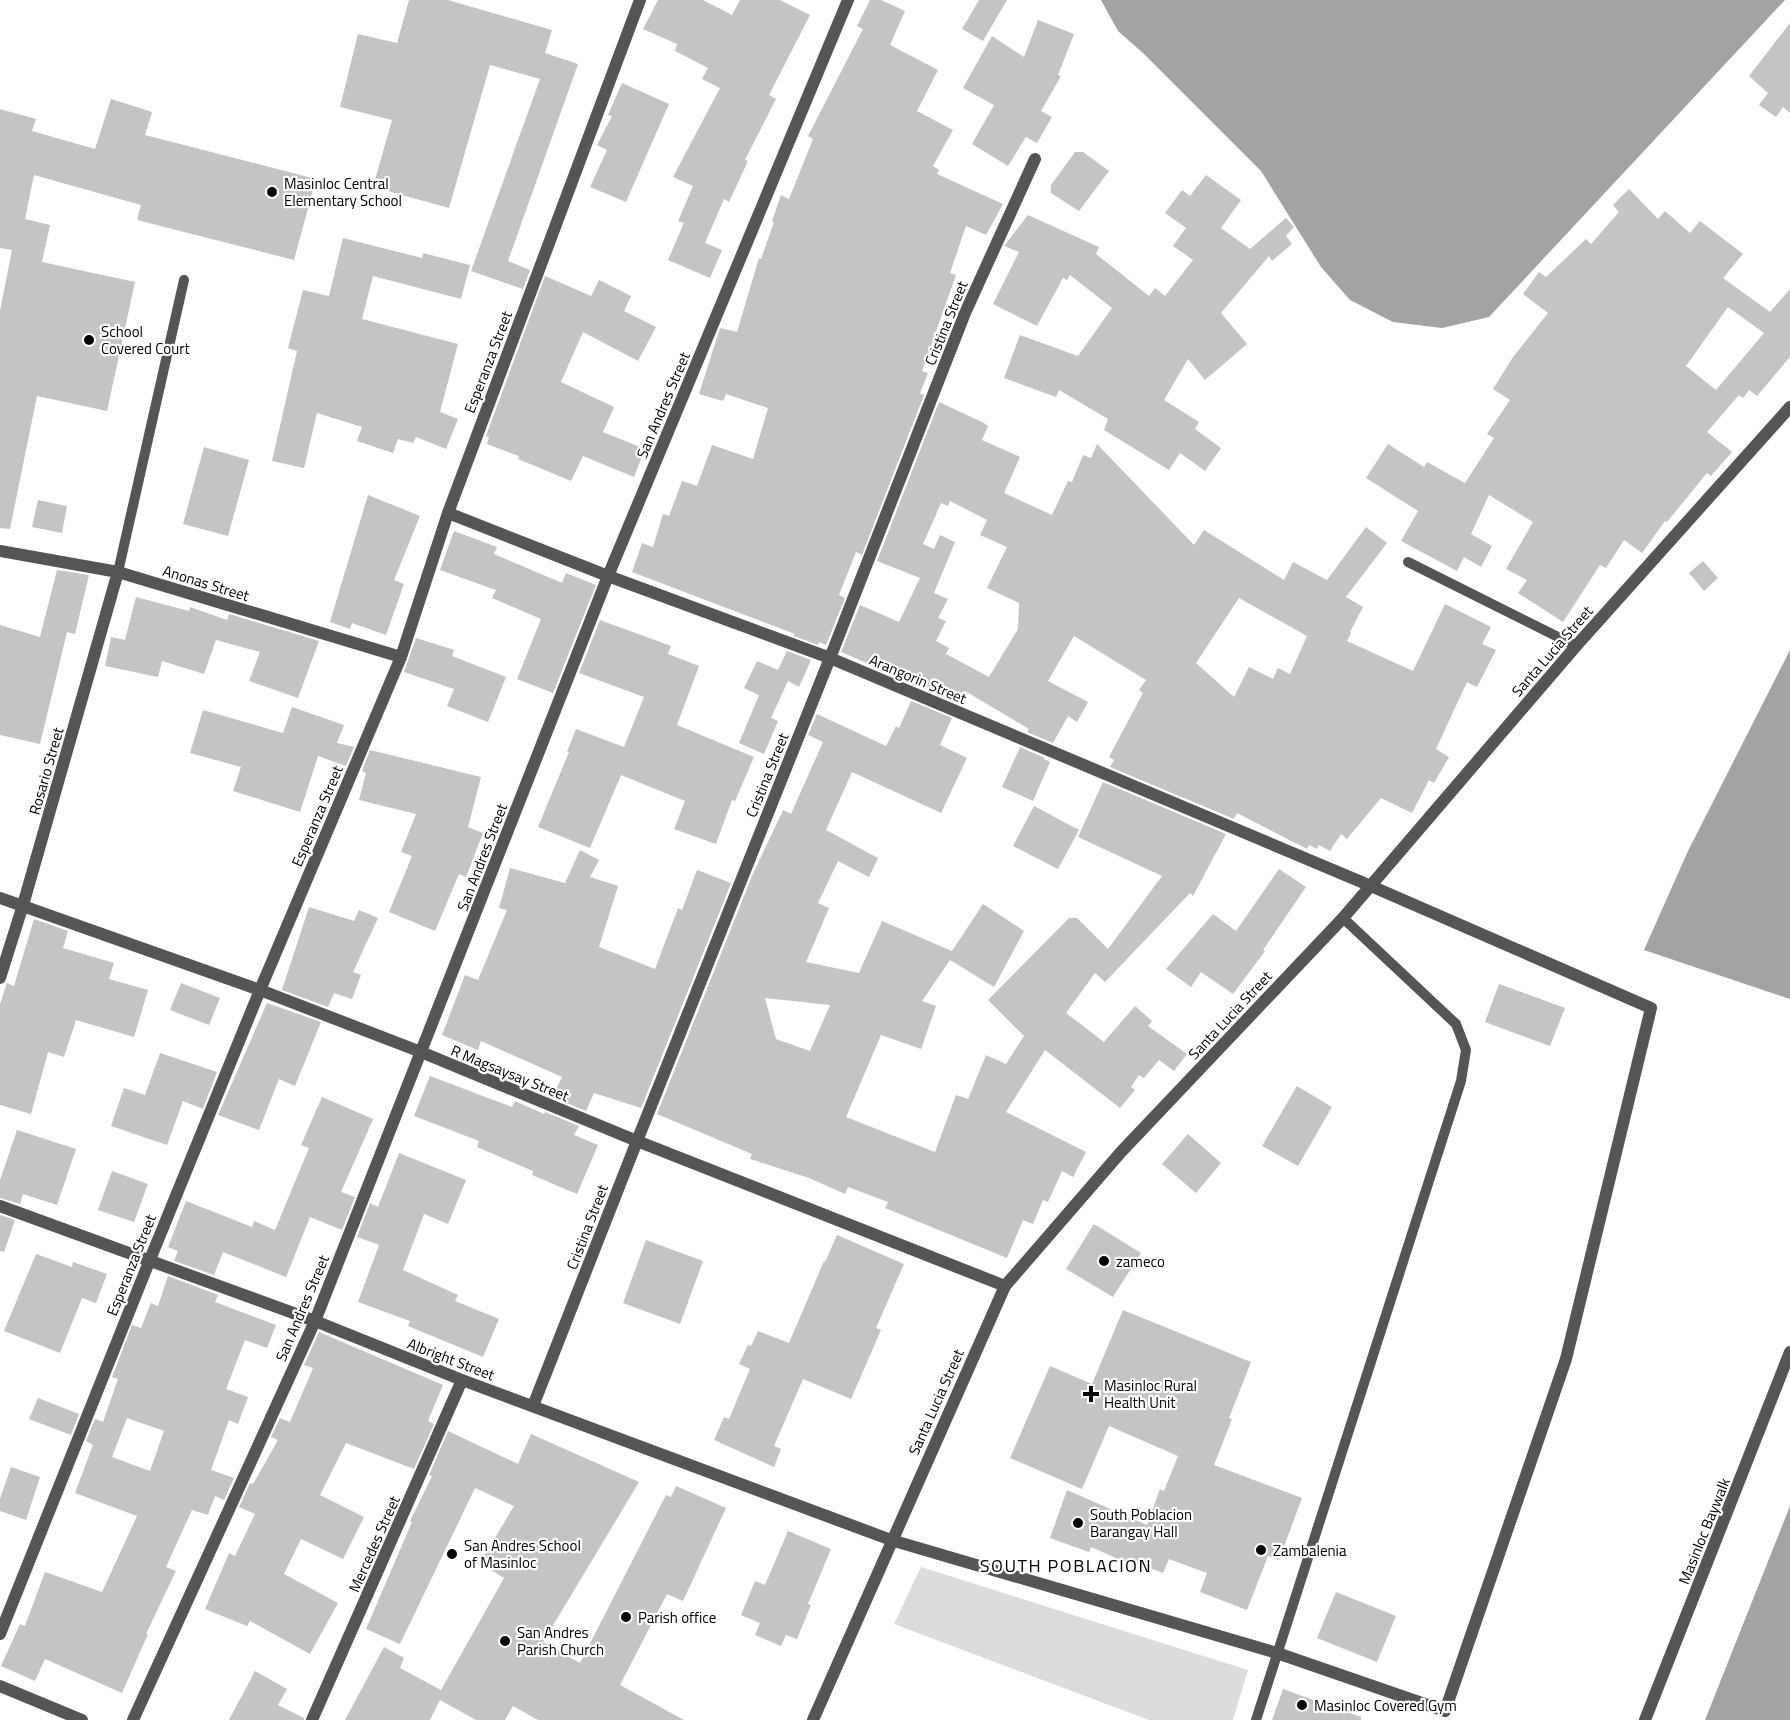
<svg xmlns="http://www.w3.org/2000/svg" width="1790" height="1720" font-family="'Titillium Web',sans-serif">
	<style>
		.green { fill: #dcdcdc }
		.water { fill: #a3a3a3 }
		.building { fill: #c4c4c4; fill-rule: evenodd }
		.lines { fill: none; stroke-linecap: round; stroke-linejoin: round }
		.service { stroke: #555; stroke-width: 10 }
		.pedestrian { stroke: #555; stroke-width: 12 }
		.minor { stroke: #555; stroke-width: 12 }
		.tertiary { stroke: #555; stroke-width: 12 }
		.poi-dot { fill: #000; stroke: #fff; stroke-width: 2 }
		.labels { text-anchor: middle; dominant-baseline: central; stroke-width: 4.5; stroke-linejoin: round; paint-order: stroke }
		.poi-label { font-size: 15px; fill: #000; stroke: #fff; text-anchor: start }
		.street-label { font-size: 15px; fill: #000; stroke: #fff }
		.quarter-label { font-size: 18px; letter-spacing: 1.5px; fill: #000; stroke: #fff }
	</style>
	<rect width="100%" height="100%" fill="#fff"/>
	<path class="green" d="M 921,1567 L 1248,1670 L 1233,1720 L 1149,1720 L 894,1624 Z"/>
	<path class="water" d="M 1101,0 L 1785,0 L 1489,317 L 1442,328 L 1393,322 L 1350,300 L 1321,267 L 1261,171 L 1143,53 L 1118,31 Z
		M 1790,650 L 1790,999 L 1644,950 L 1688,851 Z
		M 1790,1506 L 1790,1720 L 1705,1720 Z"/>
	<path class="building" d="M 409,0 L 448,0 L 552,30 L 545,53 L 578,64 L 508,261 L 530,270 L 523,289 L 471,271 L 540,79 L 490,65 L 449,208 L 373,187 L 392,120 L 340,107 L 358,34 L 397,43 Z
		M 658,0 L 703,0 L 732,15 L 740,0 L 780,0 L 810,15 L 769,95 L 776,99 L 745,160 L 748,161 L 729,202 L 724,199 L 705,243 L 722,250 L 710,278 L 668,260 L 684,223 L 678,221 L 693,186 L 673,177 L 720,88 L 702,79 L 708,68 L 675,51 L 677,44 L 643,29 Z
		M 870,0 L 881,0 L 905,11 L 890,45 L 938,70 L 917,111 L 953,130 L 933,166 L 939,170 L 937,174 L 1003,204 L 986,235 L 966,226 L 950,273 L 956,275 L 922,371 L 928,373 L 920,393 L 924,395 L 862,555 L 856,552 L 839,595 L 845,598 L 826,645 L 819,642 L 818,645 L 794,636 L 795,634 L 632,572 L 642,543 L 653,547 L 663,514 L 669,516 L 682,481 L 697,486 L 712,445 L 753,459 L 768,408 L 726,394 L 723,401 L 699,394 L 720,328 L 737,332 L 759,258 L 761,259 L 774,222 L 772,221 L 781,195 L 789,199 L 813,139 L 808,136 L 863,29 L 857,26 Z
		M 979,0 L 1007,0 L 983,41 L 962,29 Z
		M 1038,20 L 1074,34 L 1058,75 L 1061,76 L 1041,111 L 1052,117 L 1037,143 L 1026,137 L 1008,166 L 972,144 L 994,105 L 963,88 L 992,36 L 1024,57 Z
		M 1790,23 L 1790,113 L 1783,107 L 1776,117 L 1759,105 L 1768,93 L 1749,76 Z
		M 622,83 L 669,104 L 626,202 L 590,187 L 607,150 L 597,145 L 612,116 L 608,115 Z
		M 111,99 L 152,112 L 145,135 L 316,179 L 294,260 L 137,220 L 141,205 L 34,175 L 25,219 L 50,225 L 42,262 L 135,282 L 107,411 L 37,396 L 10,529 L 0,528 L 0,311 L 12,250 L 0,248 L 0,109 L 36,119 L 32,131 L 95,149 Z
		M 1075,152 L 1083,152 L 1109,171 L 1079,211 L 1051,193 L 1051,185 Z
		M 1206,175 L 1241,200 L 1221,228 L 1250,249 L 1286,218 L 1294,227 L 1286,236 L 1292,244 L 1272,261 L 1269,256 L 1221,313 L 1247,344 L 1205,380 L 1188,359 L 1164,400 L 1199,422 L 1195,429 L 1221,448 L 1205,471 L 1180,453 L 1169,470 L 1104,430 L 1108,419 L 1059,390 L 1056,397 L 1004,378 L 1020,335 L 1078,356 L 1112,308 L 1070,275 L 1067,280 L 1063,278 L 1037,326 L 993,304 L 1019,252 L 1004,246 L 1028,215 L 1099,247 L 1096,254 L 1149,296 L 1155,288 L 1165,296 L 1193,260 L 1173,246 L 1186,228 L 1165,213 L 1182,190 L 1190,196 Z
		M 1629,189 L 1658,219 L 1665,211 L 1690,233 L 1700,221 L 1743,254 L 1723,278 L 1770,312 L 1790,289 L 1790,357 L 1757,396 L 1749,390 L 1743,398 L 1739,395 L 1707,432 L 1732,452 L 1711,476 L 1707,473 L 1667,522 L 1665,521 L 1642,553 L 1624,540 L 1606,568 L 1600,565 L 1563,622 L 1518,593 L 1527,580 L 1506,569 L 1533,522 L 1489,495 L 1471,534 L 1492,546 L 1481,567 L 1464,557 L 1457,571 L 1401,541 L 1418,511 L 1366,478 L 1388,444 L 1424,467 L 1427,462 L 1465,483 L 1494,438 L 1487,434 L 1510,400 L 1493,389 L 1513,357 L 1548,313 L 1523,294 L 1539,272 L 1546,277 L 1586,239 L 1591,244 L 1619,212 L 1613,205 ZM 1728,307 L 1764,333 L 1716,390 L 1686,366 Z
		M 343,238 L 422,258 L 423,253 L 470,265 L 461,299 L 373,276 L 362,319 L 458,344 L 440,412 L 458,419 L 446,449 L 416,437 L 413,443 L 398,439 L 393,453 L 357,441 L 362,427 L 317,413 L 304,468 L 272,461 L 297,351 L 288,348 L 303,290 L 329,296 Z
		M 545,276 L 591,296 L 599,280 L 631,296 L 624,311 L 656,327 L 638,361 L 583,332 L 561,382 L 614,407 L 603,432 L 645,449 L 634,477 L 583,456 L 571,481 L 518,459 L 519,456 L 487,444 L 489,437 L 486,436 Z
		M 939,402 L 984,423 L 988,426 L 982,440 L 1020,457 L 1004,493 L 1052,515 L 1068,481 L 1072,482 L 1083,455 L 1091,458 L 1097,444 L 1194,545 L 1204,530 L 1284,580 L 1293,562 L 1327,580 L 1366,527 L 1387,543 L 1346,597 L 1363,607 L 1350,632 L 1351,633 L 1347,641 L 1413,671 L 1445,604 L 1491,627 L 1482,644 L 1496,650 L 1477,687 L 1467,682 L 1436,749 L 1449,757 L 1434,783 L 1429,780 L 1412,813 L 1381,798 L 1347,839 L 1341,834 L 1330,851 L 1319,845 L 1317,849 L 1309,845 L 1307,849 L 1237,813 L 1234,819 L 1110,767 L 1114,760 L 1109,757 L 1143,693 L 1139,690 L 1146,680 L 1074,636 L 1048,681 L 1088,702 L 1077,722 L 1068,716 L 1053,743 L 1027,732 L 1029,729 L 965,691 L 959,703 L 841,652 L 860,605 L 899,622 L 920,578 L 877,561 ZM 950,501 L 987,520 L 980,535 L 1007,547 L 987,588 L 1019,603 L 1018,629 L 989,677 L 946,654 L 949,648 L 936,641 L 946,621 L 938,618 L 948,599 L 934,593 L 955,542 L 940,535 L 934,549 L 923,544 L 941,503 L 948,506 ZM 1239,598 L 1307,636 L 1290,674 L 1278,668 L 1273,679 L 1249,667 L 1234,697 L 1196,663 Z
		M 204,447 L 249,460 L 228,536 L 183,524 Z
		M 368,495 L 420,516 L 394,580 L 404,584 L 386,635 L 352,623 L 350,629 L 330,622 Z
		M 38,500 L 67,506 L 62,533 L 32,527 Z
		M 454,531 L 497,547 L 494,554 L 562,583 L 566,573 L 596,585 L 553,693 L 517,679 L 541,619 L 492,598 L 496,590 L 440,570 Z
		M 1703,561 L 1718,578 L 1704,591 L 1689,573 Z
		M 57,570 L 89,575 L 75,634 L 67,632 L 40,744 L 0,735 L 0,625 L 40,637 Z
		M 136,597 L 189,611 L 190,607 L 227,620 L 229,614 L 319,641 L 298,698 L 249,681 L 260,652 L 216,640 L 204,674 L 162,661 L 158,677 L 105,666 L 111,637 L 125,640 Z
		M 600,620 L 671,646 L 668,654 L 699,666 L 677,725 L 754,757 L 735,801 L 732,800 L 716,844 L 674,829 L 685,801 L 621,775 L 590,848 L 538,827 L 569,752 L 567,752 L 576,729 L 624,747 L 644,697 L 579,673 Z
		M 416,638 L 454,650 L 452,656 L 506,677 L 488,722 L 447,706 L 454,689 L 404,672 Z
		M 787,651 L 811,660 L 799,687 L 788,681 L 771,718 L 778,721 L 764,754 L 739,743 L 759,695 L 744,688 L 757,661 L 778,670 Z
		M 911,701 L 952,718 L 940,745 L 967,758 L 941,813 L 852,772 L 826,830 L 878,858 L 869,877 L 838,861 L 818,903 L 829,908 L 806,962 L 859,973 L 882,921 L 952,951 L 983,904 L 1024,931 L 994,987 L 950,960 L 922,1001 L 936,1006 L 921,1049 L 881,1035 L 846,1117 L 935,1152 L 956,1095 L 968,1099 L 986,1055 L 1006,1064 L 1024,1036 L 988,1000 L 1069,918 L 1077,918 L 1108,949 L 1162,876 L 1078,837 L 1103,782 L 1226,834 L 1193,896 L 1190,893 L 1105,982 L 1095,973 L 1066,1013 L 1104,1042 L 1135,1006 L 1152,1021 L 1148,1026 L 1187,1054 L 1174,1071 L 1159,1060 L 1144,1078 L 1139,1075 L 1131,1087 L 1135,1090 L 1120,1108 L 1045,1050 L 1006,1112 L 1086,1152 L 1073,1177 L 1062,1171 L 1048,1202 L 1043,1200 L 1033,1224 L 1023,1220 L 1007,1258 L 885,1208 L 888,1202 L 848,1187 L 845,1194 L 809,1178 L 750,1159 L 752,1154 L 657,1114 L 752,876 L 783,810 L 791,814 L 823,742 L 808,735 L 817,714 L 886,746 L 896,726 L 899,728 ZM 765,998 L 830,1005 L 810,1051 L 776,1039 Z
		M 292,707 L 344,725 L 337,743 L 354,747 L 346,766 L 318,756 L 300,812 L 233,791 L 241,767 L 190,753 L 203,710 L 283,733 Z
		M 1020,747 L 1045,758 L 1044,759 L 1050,762 L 1033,801 L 1002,787 Z
		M 370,750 L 481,777 L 468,827 L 483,833 L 466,877 L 459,874 L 435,931 L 389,912 L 412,856 L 401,852 L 416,814 L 359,800 L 366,773 L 362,771 Z
		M 1034,806 L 1079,830 L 1058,869 L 1013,846 Z
		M 580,850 L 599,860 L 590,877 L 618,886 L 599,947 L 655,969 L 678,908 L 682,910 L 697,870 L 731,883 L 641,1108 L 594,1093 L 586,1111 L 552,1097 L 562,1077 L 481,1041 L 478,1050 L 442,1035 L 465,975 L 478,980 L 507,910 L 499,908 L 510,868 L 565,883 Z
		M 1279,869 L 1306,887 L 1263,950 L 1265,951 L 1233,994 L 1201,972 L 1191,987 L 1166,969 L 1213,914 L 1236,931 Z
		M 309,907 L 354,921 L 359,910 L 378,918 L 353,972 L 361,975 L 352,999 L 334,993 L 328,1007 L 282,990 Z
		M 34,919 L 68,931 L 63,948 L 114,963 L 109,979 L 148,990 L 134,1037 L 76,1020 L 64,1057 L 48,1052 L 31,1114 L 0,1105 L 0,1004 L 7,983 L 14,986 Z
		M 181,983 L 220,998 L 209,1025 L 170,1010 Z
		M 1499,984 L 1565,1008 L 1550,1046 L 1485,1022 Z
		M 267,1003 L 321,1022 L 295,1086 L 279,1079 L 259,1130 L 218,1115 Z
		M 160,1053 L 217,1072 L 203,1109 L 183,1101 L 167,1145 L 111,1126 L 124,1088 L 145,1095 Z
		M 430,1076 L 512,1107 L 515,1101 L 544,1114 L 545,1112 L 579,1126 L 574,1135 L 598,1145 L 577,1194 L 532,1175 L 533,1171 L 477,1147 L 479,1141 L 414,1116 Z
		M 1297,1086 L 1332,1107 L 1298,1166 L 1262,1146 Z
		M 322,1097 L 373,1119 L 341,1192 L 355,1197 L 342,1230 L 310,1217 L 286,1277 L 223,1252 L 214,1275 L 174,1261 L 178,1251 L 168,1247 L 186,1201 L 252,1227 L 254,1221 L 275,1230 L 309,1148 L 301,1145 Z
		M 17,1130 L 76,1149 L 57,1205 L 23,1194 L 20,1204 L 0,1198 L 0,1180 Z
		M 1188,1134 L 1221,1163 L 1196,1193 L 1162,1164 Z
		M 399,1153 L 466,1180 L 448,1224 L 424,1214 L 403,1270 L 458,1295 L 455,1301 L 499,1319 L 483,1357 L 408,1326 L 410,1321 L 358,1302 L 379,1245 L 357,1237 L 370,1203 L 378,1207 Z
		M 112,1171 L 148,1184 L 134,1222 L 98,1210 Z
		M 0,1215 L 15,1220 L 4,1252 L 0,1251 Z
		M 1094,1224 L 1141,1253 L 1113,1297 L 1066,1269 Z
		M 837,1235 L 904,1264 L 876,1328 L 881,1330 L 851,1399 L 803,1379 L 774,1446 L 781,1449 L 774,1467 L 714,1440 L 724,1417 L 729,1419 L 750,1369 L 739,1364 L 748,1345 L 751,1346 L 758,1331 L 789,1343 L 824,1261 L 825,1262 Z
		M 646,1240 L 703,1261 L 680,1324 L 623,1303 Z
		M 36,1254 L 72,1267 L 73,1262 L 107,1274 L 96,1303 L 82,1298 L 60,1353 L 4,1331 Z
		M 168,1276 L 218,1295 L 215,1302 L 276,1325 L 267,1348 L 245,1340 L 226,1389 L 248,1397 L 238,1424 L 229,1420 L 211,1470 L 234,1478 L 224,1500 L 215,1496 L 208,1515 L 192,1510 L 166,1567 L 176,1571 L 146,1634 L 148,1634 L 122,1693 L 45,1659 L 35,1681 L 1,1666 L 20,1624 L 25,1626 L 45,1572 L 102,1592 L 137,1516 L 75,1493 L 93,1445 L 86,1441 L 95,1419 L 103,1422 L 118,1379 L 112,1377 L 132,1325 L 141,1328 L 151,1303 L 158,1306 ZM 127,1418 L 164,1431 L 150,1471 L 112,1457 Z
		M 1123,1310 L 1251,1362 L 1229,1418 L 1232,1419 L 1214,1465 L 1302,1498 L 1279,1560 L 1268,1556 L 1247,1610 L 1200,1592 L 1207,1573 L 1169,1559 L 1163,1573 L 1126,1559 L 1125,1562 L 1091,1547 L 1089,1552 L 1050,1538 L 1067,1490 L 1147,1525 L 1160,1489 L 1164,1491 L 1178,1456 L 1109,1426 L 1082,1489 L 1010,1458 L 1050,1366 L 1092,1384 Z
		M 319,1332 L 443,1385 L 428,1421 L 434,1424 L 414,1469 L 346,1443 L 320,1495 L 364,1517 L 343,1559 L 301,1539 L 284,1574 L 338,1603 L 310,1654 L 250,1621 L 247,1626 L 205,1609 L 229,1553 L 235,1556 L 255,1514 L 239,1507 L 250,1483 L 253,1484 L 278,1440 L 271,1437 L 280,1418 L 290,1422 L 313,1368 L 304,1365 Z
		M 38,1398 L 79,1414 L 71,1435 L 29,1419 Z
		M 448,1431 L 518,1464 L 531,1434 L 639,1482 L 543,1642 L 580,1663 L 666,1495 L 671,1497 L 676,1486 L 726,1508 L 683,1601 L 667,1594 L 620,1685 L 684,1720 L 538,1720 L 513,1706 L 505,1720 L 476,1720 L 440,1700 L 430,1720 L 345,1720 L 384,1647 L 404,1658 L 400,1668 L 441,1690 L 504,1578 L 480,1563 L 514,1506 L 475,1488 L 400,1644 L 366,1629 L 412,1522 L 410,1521 L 432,1476 L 429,1475 Z
		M 11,1467 L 40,1477 L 26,1520 L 0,1511 L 0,1499 Z
		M 788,1531 L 831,1549 L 808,1604 L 811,1605 L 797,1639 L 786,1635 L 781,1646 L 755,1635 L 760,1623 L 741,1615 L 755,1581 L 765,1585 Z
		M 1336,1592 L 1396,1616 L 1377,1662 L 1317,1638 Z
		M 255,1671 L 287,1689 L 278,1705 L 304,1718 L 304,1720 L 229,1720 Z
		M 1283,1689 L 1361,1717 L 1361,1720 L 1272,1720 Z"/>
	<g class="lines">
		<path class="service" d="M 1408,562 L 1576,646
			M 118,572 L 184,280
			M 1256,1720 L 1461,1081 L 1466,1050 L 1456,1024 L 1343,918"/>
		<path class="pedestrian" d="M 1645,1720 L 1790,1352"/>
		<path class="minor" d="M 0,551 L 118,572 L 401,657
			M 0,898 L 260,990 L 421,1052 L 637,1141 L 1005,1286
			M 0,978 L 23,905 L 118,572
			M 0,1206 L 315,1321 L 462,1380 L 891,1540 L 1277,1653 L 1445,1711 L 1566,1359 L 1651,1008 L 1371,886 L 830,658 L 608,576 L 448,513
			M 533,1406 L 637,1141 L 830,658 L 965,313 L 1035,159
			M 0,1634 L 149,1262 L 260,990 L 401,657 L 448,513 L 640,0
			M 133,1720 L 315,1321 L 608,576 L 848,0
			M 312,1720 L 462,1380"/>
		<path class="tertiary" d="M 0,1686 L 82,1720
			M 813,1720 L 1005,1286 L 1121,1152 L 1343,918 L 1576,646 L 1790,407"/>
	</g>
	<g class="poi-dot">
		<circle cx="272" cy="192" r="6"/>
		<circle cx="89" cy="340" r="6"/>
		<circle cx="1104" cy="1261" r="6"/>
		<path d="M1088 1385h6v6h6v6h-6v6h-6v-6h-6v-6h6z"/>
		<circle cx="1078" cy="1523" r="6"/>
		<circle cx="1261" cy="1550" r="6"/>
		<circle cx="452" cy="1554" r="6"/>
		<circle cx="626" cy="1617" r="6"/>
		<circle cx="505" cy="1641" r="6"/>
		<circle cx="1302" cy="1705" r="6"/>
	</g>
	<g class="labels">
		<g class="poi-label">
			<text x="284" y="183">Masinloc Central<tspan x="284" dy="17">Elementary School</tspan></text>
			<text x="101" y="331">School<tspan x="101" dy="17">Covered Court</tspan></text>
			<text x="1116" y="1261">zameco</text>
			<text x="1104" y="1385">Masinloc Rural<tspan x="1104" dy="17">Health Unit</tspan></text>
			<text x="1090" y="1514">South Poblacion<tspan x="1090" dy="17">Barangay Hall</tspan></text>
			<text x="464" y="1545">San Andres School<tspan x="464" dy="17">of Masinloc</tspan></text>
			<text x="1273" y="1550">Zambalenia</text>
			<text x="638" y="1617">Parish office</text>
			<text x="517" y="1632">San Andres<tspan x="517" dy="17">Parish Church</tspan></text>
			<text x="1314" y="1705">Masinloc Covered Gym</text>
		</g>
		<g class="street-label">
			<text transform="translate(946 323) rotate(-68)">Cristina Street</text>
			<text transform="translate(488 362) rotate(-69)">Esperanza Street</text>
			<text transform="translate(663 405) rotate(-67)">San Andres Street</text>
			<text transform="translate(206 583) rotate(17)">Anonas Street</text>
			<text transform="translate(1552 651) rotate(-49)">Santa Lucia Street</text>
			<text transform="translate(918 679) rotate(23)">Arangorin Street</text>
			<text transform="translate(46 771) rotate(-74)">Rosario Street</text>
			<text transform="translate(767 775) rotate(-68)">Cristina Street</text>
			<text transform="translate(317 816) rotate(-67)">Esperanza Street</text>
			<text transform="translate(482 857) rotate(-69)">San Andres Street</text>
			<text transform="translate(1230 1015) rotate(-47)">Santa Lucia Street</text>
			<text transform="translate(510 1073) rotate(22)">R Magsaysay Street</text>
			<text transform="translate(587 1227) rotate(-69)">Cristina Street</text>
			<text transform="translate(131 1265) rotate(-68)">Esperanza Street</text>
			<text transform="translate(302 1308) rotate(-67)">San Andres Street</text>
			<text transform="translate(451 1359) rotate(21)">Albright Street</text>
			<text transform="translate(936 1402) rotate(-66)">Santa Lucia Street</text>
			<text transform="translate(1704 1531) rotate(-68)">Masinloc Baywalk</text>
			<text transform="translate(374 1544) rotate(-66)">Mercedes Street</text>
		</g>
		<g class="quarter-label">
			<text x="1066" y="1565">SOUTH POBLACION</text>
		</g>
	</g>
</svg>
